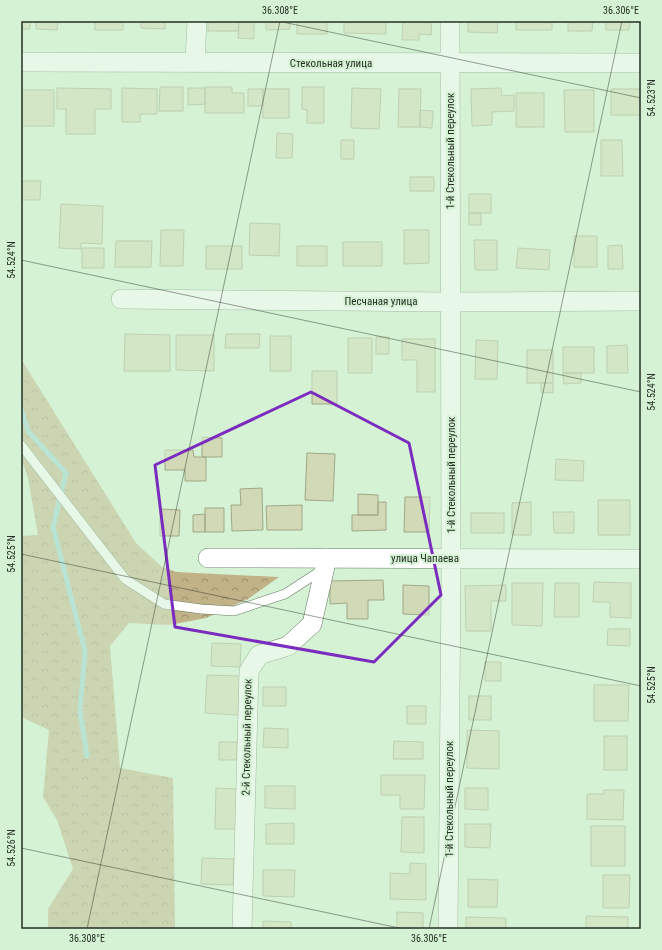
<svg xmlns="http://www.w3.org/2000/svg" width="662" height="950" font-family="'Roboto Condensed',sans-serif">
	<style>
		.forest { fill: url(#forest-crowns) }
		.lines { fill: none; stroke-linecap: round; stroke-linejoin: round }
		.stream { stroke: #98d2d3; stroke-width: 5 }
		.building { fill: #d1d9b6; stroke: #a0a786 }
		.service-casing { stroke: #617960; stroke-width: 10 }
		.minor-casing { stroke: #617960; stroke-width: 20 }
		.service { stroke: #fff; stroke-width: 9 }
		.minor { stroke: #fff; stroke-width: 19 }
		.marked { fill: none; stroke: #7b2cbf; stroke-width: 3; stroke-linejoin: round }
		.ticks { fill: none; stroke: #252f24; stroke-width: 1; stroke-opacity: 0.45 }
		.labels { text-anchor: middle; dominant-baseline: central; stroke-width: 4; stroke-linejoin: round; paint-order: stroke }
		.street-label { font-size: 11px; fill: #252f24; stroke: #d6f2d5 }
		.neatline { fill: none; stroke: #252f24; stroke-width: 1.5 }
		.ticks-label { font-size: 10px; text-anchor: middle; fill: #252f24 }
	</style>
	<defs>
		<pattern id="forest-crowns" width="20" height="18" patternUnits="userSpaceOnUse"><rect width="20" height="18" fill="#c1b288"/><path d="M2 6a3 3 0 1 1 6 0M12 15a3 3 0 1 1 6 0" fill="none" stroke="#9d916f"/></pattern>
	</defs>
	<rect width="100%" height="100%" fill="#d6f2d5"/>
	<path class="forest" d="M 21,359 L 136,543 L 162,567 L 176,572 L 279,577 L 248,599 L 206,618 L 169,625 L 129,623 L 110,646 L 120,768 L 173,778 L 175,929 L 48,929 L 48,909 L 73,869 L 57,820 L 43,797 L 49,730 L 21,717 L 21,536 L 38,535 L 28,478 L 21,458 Z"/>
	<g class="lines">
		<path class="stream" d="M 21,409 L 28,431 L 66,473 L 53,527 L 85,651 L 80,711 L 87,756"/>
	</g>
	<path class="building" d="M 21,21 L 30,21 L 30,29 L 21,29 Z
		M 36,21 L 58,21 L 57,30 L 36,29 Z
		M 95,21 L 123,21 L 123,30 L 95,30 Z
		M 141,21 L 165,21 L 165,29 L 141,28 Z
		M 208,21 L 238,21 L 239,31 L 208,31 Z
		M 239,21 L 254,21 L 254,39 L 238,38 Z
		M 266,21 L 290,21 L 290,29 L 266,30 Z
		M 297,21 L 327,21 L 327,34 L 297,34 Z
		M 344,21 L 386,21 L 386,34 L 344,33 Z
		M 403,21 L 432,21 L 431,35 L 419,34 L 419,40 L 402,40 Z
		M 468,21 L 498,21 L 497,33 L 468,32 Z
		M 516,21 L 552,21 L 552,30 L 516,30 Z
		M 568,21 L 593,21 L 592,31 L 568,31 Z
		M 606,21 L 630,21 L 629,30 L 606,30 Z
		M 160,87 L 183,87 L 183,111 L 159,111 Z
		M 205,87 L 232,87 L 232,93 L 244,93 L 244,113 L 205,113 Z
		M 302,87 L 324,87 L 324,123 L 307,123 L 307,110 L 302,109 Z
		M 57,88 L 111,89 L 111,109 L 95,109 L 95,134 L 66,134 L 66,109 L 57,109 Z
		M 122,88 L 157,89 L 157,114 L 140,114 L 140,122 L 122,122 Z
		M 188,88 L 205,88 L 205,104 L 188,105 Z
		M 352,88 L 381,89 L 379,129 L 351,128 Z
		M 501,88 L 502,96 L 514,95 L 514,111 L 492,112 L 492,125 L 472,126 L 471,89 Z
		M 248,89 L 263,89 L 263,106 L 248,106 Z
		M 263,89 L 289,89 L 289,118 L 263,118 Z
		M 399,89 L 421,89 L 420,127 L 398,127 Z
		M 611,89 L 641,89 L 641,115 L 611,115 Z
		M 21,90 L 54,90 L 54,126 L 21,126 Z
		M 564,90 L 594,90 L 594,132 L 565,132 Z
		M 516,93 L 544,93 L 544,127 L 516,127 Z
		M 420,110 L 433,111 L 432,128 L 420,127 Z
		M 277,133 L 293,134 L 292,158 L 276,158 Z
		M 341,140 L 354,140 L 354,159 L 341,159 Z
		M 601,140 L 622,140 L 623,176 L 601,176 Z
		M 410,177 L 434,177 L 434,191 L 410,191 Z
		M 21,181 L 41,181 L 40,200 L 21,200 L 21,212 Z
		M 469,194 L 491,194 L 491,213 L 469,213 Z
		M 61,204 L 103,206 L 102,244 L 81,243 L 81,249 L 59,248 Z
		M 469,213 L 481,213 L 481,225 L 469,225 Z
		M 250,223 L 280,224 L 279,256 L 249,255 Z
		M 161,230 L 184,230 L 183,266 L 160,266 Z
		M 404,230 L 429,230 L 429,263 L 404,264 Z
		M 574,236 L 597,236 L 597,267 L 574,267 Z
		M 474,240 L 497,240 L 497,270 L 475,270 Z
		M 116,241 L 152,241 L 151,267 L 115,267 Z
		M 343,242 L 382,242 L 382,266 L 343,266 Z
		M 622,245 L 623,269 L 608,269 L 608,246 Z
		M 206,246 L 242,246 L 242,269 L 206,269 Z
		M 297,246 L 327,246 L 327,266 L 297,266 Z
		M 82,248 L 104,248 L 104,268 L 82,268 Z
		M 518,248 L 550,250 L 549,270 L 516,268 Z
		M 125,334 L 170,335 L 170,371 L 124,371 Z
		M 226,334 L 260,334 L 259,348 L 225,348 Z
		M 176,335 L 214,335 L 214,371 L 176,370 Z
		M 270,336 L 291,336 L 291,371 L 270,371 Z
		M 376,337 L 389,337 L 389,354 L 376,354 Z
		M 348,338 L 372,338 L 372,373 L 348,373 Z
		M 402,339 L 435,339 L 435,392 L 417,392 L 417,360 L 402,360 Z
		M 476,340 L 498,341 L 497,379 L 475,379 Z
		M 627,345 L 628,373 L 607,373 L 607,346 Z
		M 563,347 L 594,347 L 594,373 L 563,373 Z
		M 527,350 L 553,350 L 553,383 L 527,383 Z
		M 312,371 L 337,371 L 337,404 L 312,404 Z
		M 563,373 L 581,373 L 581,383 L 564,384 Z
		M 541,383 L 553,383 L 553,393 L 541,392 Z
		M 202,437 L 222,438 L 222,457 L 202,457 Z
		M 165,450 L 193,450 L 194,457 L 206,457 L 206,481 L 185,481 L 185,470 L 165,470 Z
		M 307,453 L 335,454 L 333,501 L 305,500 Z
		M 556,459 L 584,461 L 583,481 L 555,480 Z
		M 262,488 L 263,530 L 232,531 L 231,505 L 241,505 L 240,489 Z
		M 358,494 L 378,495 L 378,515 L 358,515 Z
		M 405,497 L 430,497 L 429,532 L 404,532 Z
		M 598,500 L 630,500 L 630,535 L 598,535 Z
		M 378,502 L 386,502 L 386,530 L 352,531 L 352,515 L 378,515 Z
		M 531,502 L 531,535 L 512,535 L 512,503 Z
		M 302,505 L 302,530 L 267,530 L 266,506 Z
		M 205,508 L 224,508 L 224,532 L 205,532 Z
		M 160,509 L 180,510 L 179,536 L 160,536 Z
		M 553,512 L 574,512 L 574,533 L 554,533 Z
		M 471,513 L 504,513 L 504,533 L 471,533 Z
		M 205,514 L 205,532 L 193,532 L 193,515 Z
		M 383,580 L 384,600 L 368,600 L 368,619 L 347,619 L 347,603 L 330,604 L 330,581 Z
		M 594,582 L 631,583 L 631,618 L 610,617 L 610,602 L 593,602 Z
		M 512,583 L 543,583 L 542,626 L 512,625 Z
		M 555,583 L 579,583 L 579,617 L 554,617 Z
		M 403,585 L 429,586 L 429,615 L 403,614 Z
		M 506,585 L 506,601 L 491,601 L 491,631 L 466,631 L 465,586 Z
		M 608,629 L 630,629 L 630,646 L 607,645 Z
		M 212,643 L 241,644 L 240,667 L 211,666 Z
		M 485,662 L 501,662 L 501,681 L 485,681 Z
		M 207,675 L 240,676 L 238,715 L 205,713 Z
		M 594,685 L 629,685 L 628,721 L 594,721 Z
		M 263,687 L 286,687 L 286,706 L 263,706 Z
		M 469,696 L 491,696 L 491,720 L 469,720 Z
		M 407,706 L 426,706 L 426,724 L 407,724 Z
		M 264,728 L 288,729 L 288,748 L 263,747 Z
		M 467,730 L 499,731 L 499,769 L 467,768 Z
		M 604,736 L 627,736 L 627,770 L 604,770 Z
		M 394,741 L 423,742 L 423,759 L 393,759 Z
		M 219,742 L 237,742 L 237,760 L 219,760 Z
		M 381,775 L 425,775 L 424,809 L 400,809 L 400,795 L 381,795 Z
		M 265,786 L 295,786 L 295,809 L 265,808 Z
		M 216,788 L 238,789 L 237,829 L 215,829 Z
		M 465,788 L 488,788 L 488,810 L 465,809 Z
		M 604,790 L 624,790 L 623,820 L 587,819 L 587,794 L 604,794 Z
		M 402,817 L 424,817 L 424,853 L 401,852 Z
		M 294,823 L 294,844 L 266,844 L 266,824 Z
		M 465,824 L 491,824 L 490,848 L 465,847 Z
		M 591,826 L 625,826 L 625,866 L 591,866 Z
		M 202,858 L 234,859 L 233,885 L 201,884 Z
		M 410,863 L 426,864 L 426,900 L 390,899 L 390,873 L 410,874 Z
		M 263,870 L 295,870 L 294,897 L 263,896 Z
		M 603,875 L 630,875 L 629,908 L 603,908 Z
		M 468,879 L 498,880 L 497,907 L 468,907 Z
		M 397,912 L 423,913 L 423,929 L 397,929 Z
		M 586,916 L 628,917 L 628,929 L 586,929 Z
		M 466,917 L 506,918 L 506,929 L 466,929 Z
		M 263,921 L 291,922 L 291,929 L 263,929 Z"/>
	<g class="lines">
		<g class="service-casing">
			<path id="service" d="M 21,445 L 125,579 L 164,604 L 201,609 L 234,611 L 285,594 L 322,570"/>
		</g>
		<g class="minor-casing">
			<path id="minor" d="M 21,62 L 641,63
				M 195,63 L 197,21
				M 121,299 L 451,302 L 641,301
				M 208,558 L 641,559
				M 242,929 L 249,671 L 259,655 L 288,646 L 312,624 L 327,558
				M 448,929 L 451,577 L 450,21"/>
		</g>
		<use href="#service" class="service"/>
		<use href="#minor" class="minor"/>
	</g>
	<path d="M0 0H662V950H0ZM 311,392 L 409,443 L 441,595 L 374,662 L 175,627 L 155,465 Z" fill="#d6f2d5" fill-opacity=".55" fill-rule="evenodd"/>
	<path class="marked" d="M 311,392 L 409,443 L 441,595 L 374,662 L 175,627 L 155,465 Z"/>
	<path class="ticks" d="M 278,21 L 641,98M 21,260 L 641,392M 21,554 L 641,686M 21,848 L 404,929M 87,929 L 280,21M 429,929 L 622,21"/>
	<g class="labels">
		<g class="street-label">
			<text x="331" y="63">Стекольная улица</text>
			<text transform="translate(450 151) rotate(-90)">1-й Стекольный переулок</text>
			<text x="381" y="301">Песчаная улица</text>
			<text transform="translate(451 475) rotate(-90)">1-й Стекольный переулок</text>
			<text x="425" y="558">улица Чапаева</text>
			<text transform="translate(247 737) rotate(-89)">2-й Стекольный переулок</text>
			<text transform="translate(449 799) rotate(-90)">1-й Стекольный переулок</text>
		</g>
	</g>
	<rect width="662" height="950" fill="none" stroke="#d6f2d5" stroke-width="44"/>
	<rect x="22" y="22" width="618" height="906" class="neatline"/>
	<g class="ticks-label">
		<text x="280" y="14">36.308°E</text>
		<text x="621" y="14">36.306°E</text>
		<text transform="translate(651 98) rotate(-90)" y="4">54.523°N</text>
		<text transform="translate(11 260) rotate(-90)" y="4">54.524°N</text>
		<text transform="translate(651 392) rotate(-90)" y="4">54.524°N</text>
		<text transform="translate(11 554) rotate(-90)" y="4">54.525°N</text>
		<text transform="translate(651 685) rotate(-90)" y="4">54.525°N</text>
		<text transform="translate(11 848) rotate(-90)" y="4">54.526°N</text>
		<text x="87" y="942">36.308°E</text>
		<text x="429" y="942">36.306°E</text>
	</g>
</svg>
